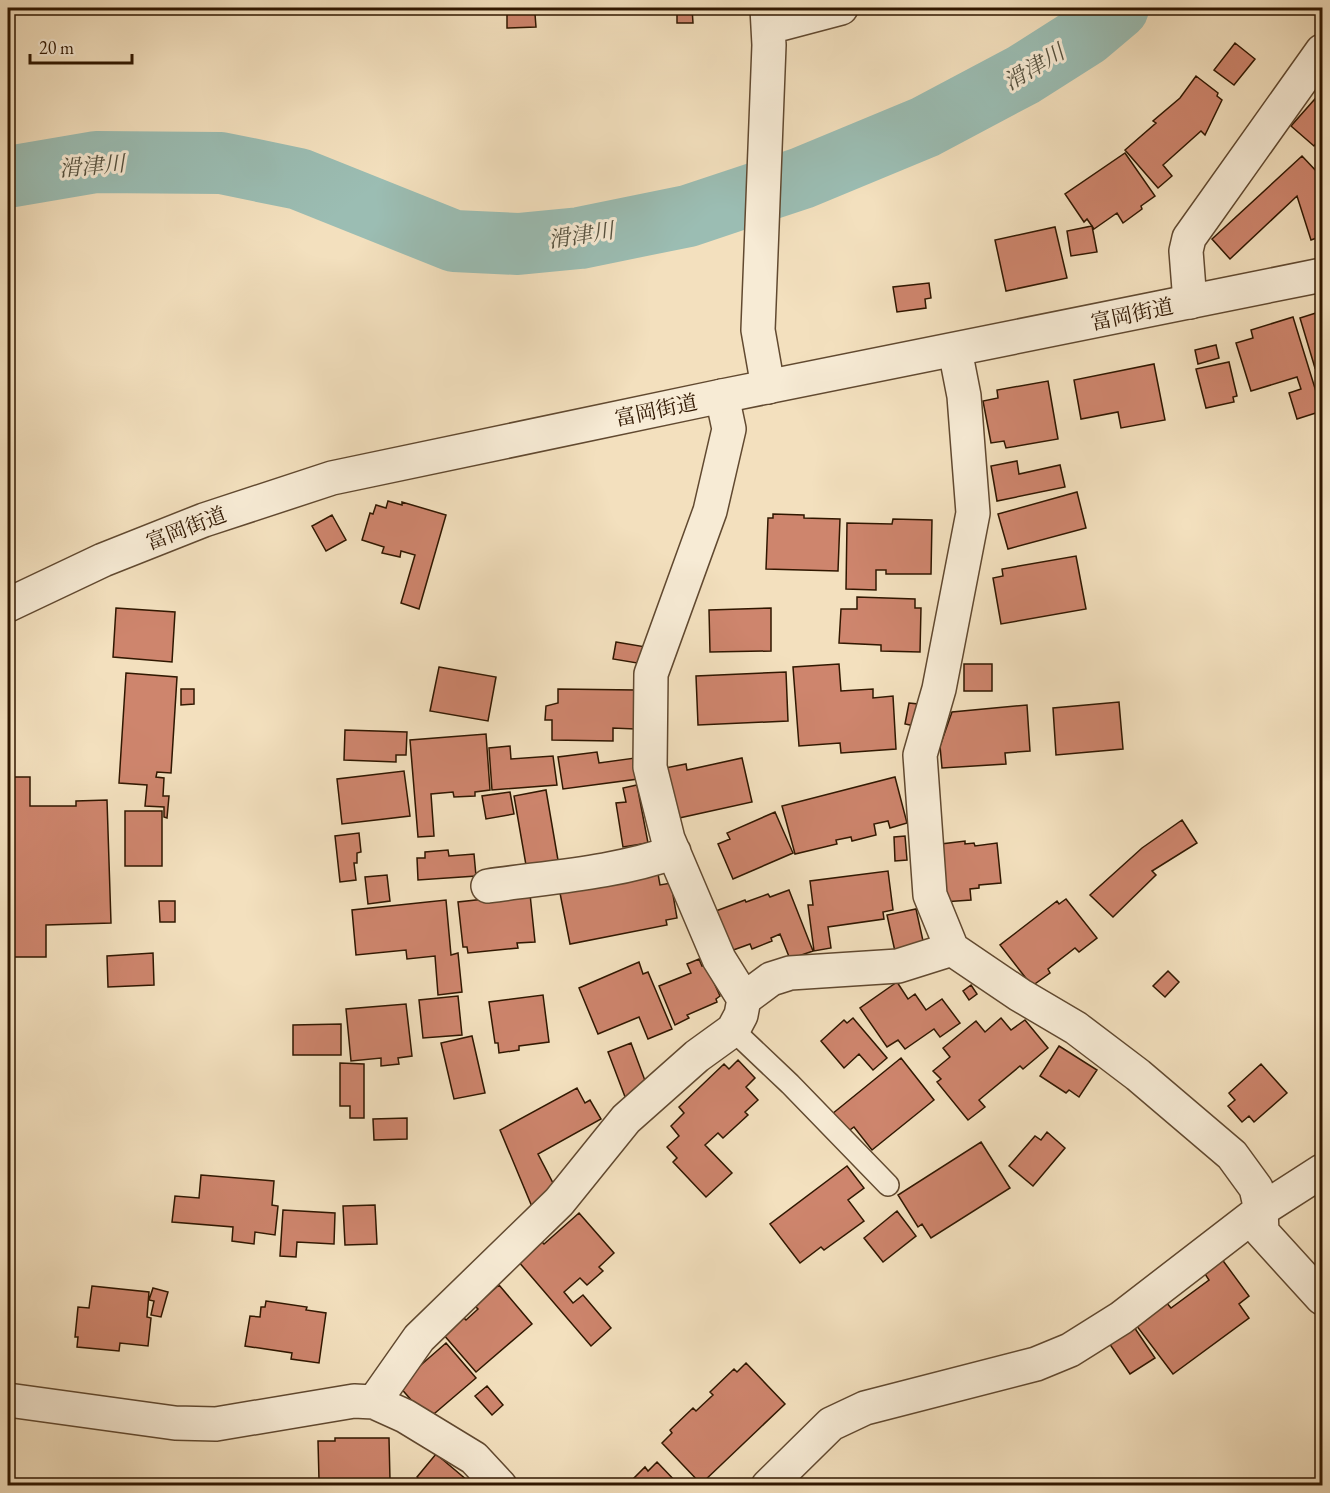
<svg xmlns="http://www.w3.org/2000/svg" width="1330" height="1493" font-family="'EB Garamond','Noto Serif JP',serif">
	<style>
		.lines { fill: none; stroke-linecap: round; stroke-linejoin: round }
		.river { stroke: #9bbdb3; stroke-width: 62 }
		.building { fill: #ce856d; stroke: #301700; stroke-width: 1.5 }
		.service-casing { stroke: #614930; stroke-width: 24 }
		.minor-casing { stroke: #614930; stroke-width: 36 }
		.tertiary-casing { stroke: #614930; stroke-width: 36 }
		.service { stroke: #f7ebd5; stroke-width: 21 }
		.minor { stroke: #f7ebd5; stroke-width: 33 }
		.tertiary { stroke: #f7ebd5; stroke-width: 33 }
		.labels { text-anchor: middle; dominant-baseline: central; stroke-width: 6; stroke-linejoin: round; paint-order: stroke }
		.street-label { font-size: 21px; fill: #301700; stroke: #f7ebd5 }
		.water-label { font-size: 22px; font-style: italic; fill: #55513f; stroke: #f7ebd5 }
	</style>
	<rect width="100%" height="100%" fill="#f3e0be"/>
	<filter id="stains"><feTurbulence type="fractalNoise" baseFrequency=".00333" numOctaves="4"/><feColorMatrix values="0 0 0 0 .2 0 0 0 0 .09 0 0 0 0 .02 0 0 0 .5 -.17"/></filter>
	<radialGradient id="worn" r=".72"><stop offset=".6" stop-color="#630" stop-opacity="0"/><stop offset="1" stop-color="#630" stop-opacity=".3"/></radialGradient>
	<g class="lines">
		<path class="river" d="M 8,177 L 96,162 L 221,163 L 299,179 L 454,241 L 518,244 L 580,238 L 688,216 L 802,178 L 925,127 L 1023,75 L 1086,35 L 1118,8"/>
	</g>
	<path class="building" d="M 507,8 L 555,8 L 555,13 L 535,14 L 536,27 L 507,28 Z
		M 677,8 L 692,8 L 693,23 L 677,23 Z
		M 1235,43 L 1255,59 L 1234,85 L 1214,70 Z
		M 1196,76 L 1218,93 L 1217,96 L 1222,100 L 1205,135 L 1201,131 L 1163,165 L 1172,176 L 1158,188 L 1125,150 L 1156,123 L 1153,121 L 1180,98 Z
		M 1322,91 L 1322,136 L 1314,146 L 1291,126 Z
		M 1125,153 L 1155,196 L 1141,206 L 1142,209 L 1123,223 L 1117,213 L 1094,229 L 1087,219 L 1084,222 L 1065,194 Z
		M 1302,156 L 1318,173 L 1322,185 L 1322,236 L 1311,240 L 1297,196 L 1230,259 L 1212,239 Z
		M 1092,226 L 1097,252 L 1071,256 L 1067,231 Z
		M 1055,227 L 1067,278 L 1006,291 L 995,240 Z
		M 929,283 L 931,298 L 925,299 L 926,308 L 897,312 L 893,287 Z
		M 1322,311 L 1322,366 L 1315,368 L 1300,318 Z
		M 1293,317 L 1322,411 L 1297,419 L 1289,393 L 1301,389 L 1297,377 L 1251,391 L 1236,343 L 1253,338 L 1251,330 Z
		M 1216,345 L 1219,358 L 1198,364 L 1195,350 Z
		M 1229,362 L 1237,396 L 1233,397 L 1234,402 L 1206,408 L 1196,369 Z
		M 1154,364 L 1165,420 L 1121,428 L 1118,412 L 1081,419 L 1074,380 Z
		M 1048,381 L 1058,439 L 1006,448 L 1004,441 L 991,443 L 983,401 L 998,398 L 997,390 Z
		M 1017,461 L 1019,474 L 1060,465 L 1065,487 L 997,501 L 991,466 Z
		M 1077,492 L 1086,528 L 1008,549 L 998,514 Z
		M 388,501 L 402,505 L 402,502 L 446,515 L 419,609 L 401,603 L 415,555 L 401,551 L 400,557 L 382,553 L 384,547 L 362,540 L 370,513 L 373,514 L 376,505 L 386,508 Z
		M 773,514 L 804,515 L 804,518 L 840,519 L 838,571 L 766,569 L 768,518 L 773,518 Z
		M 332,515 L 346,540 L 326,551 L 312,526 Z
		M 893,519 L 932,520 L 931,574 L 886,574 L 886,570 L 876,570 L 876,590 L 846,589 L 847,523 L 892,524 Z
		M 1076,556 L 1086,609 L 1001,624 L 993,578 L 1003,576 L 1002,569 Z
		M 857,597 L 915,599 L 915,608 L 921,608 L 920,652 L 881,651 L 881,645 L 839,643 L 841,609 L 857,609 Z
		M 116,608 L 175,612 L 172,662 L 113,657 Z
		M 771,608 L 771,651 L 710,652 L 709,610 Z
		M 616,642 L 646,647 L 643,664 L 613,659 Z
		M 839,664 L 841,691 L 873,689 L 873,698 L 893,696 L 896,749 L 841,753 L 840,743 L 799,746 L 793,667 Z
		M 964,664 L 992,664 L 992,691 L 964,691 Z
		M 439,667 L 496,677 L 488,721 L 430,711 Z
		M 786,672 L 788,721 L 698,725 L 696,676 Z
		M 126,673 L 177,677 L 171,773 L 157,772 L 156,777 L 164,778 L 163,796 L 169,796 L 167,818 L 164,817 L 164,807 L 145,806 L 147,785 L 119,783 Z
		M 181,689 L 194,689 L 194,704 L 181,705 Z
		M 558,689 L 636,690 L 635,729 L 613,728 L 613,741 L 552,740 L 552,720 L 545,720 L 546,706 L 558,703 Z
		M 1119,702 L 1123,749 L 1056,755 L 1053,708 Z
		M 909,703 L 918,704 L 915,726 L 905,724 Z
		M 1027,705 L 1030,751 L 1005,753 L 1006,764 L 942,768 L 940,746 L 952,712 Z
		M 345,730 L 407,732 L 406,755 L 396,755 L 396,762 L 344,760 Z
		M 486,734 L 490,790 L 475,792 L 475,796 L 454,797 L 453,792 L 431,794 L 434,836 L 418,837 L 410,740 Z
		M 510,746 L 511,759 L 553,756 L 557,785 L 492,790 L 489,748 Z
		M 597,752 L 599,763 L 635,758 L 638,779 L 563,789 L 558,757 Z
		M 742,758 L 752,802 L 670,820 L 665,768 L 686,764 L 687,770 Z
		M 404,771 L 410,816 L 342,824 L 337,779 Z
		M 8,777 L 30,777 L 30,806 L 76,806 L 76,801 L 107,800 L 111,923 L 46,925 L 46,957 L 8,957 Z
		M 895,777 L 907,823 L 890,828 L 888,821 L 874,824 L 876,835 L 852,841 L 851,837 L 836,840 L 837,844 L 795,854 L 782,806 Z
		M 637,785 L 648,843 L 623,847 L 616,803 L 626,802 L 623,788 Z
		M 546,790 L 559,866 L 527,871 L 514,796 Z
		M 510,792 L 514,814 L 486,819 L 482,796 Z
		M 125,811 L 162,811 L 162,866 L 125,866 Z
		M 775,812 L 793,853 L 733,879 L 718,844 L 730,839 L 727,833 Z
		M 1182,820 L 1197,843 L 1152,871 L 1156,875 L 1113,917 L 1090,895 L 1142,848 Z
		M 359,833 L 361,852 L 357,853 L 357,863 L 354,863 L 356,880 L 340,882 L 335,836 Z
		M 905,836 L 907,860 L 895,861 L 894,837 Z
		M 965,841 L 965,844 L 974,843 L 975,846 L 997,843 L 1001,883 L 979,885 L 979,888 L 970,889 L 971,900 L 943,902 L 941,844 Z
		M 448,850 L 449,856 L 474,854 L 476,876 L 418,880 L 417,858 L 425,858 L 425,852 Z
		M 888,871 L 893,910 L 883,912 L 884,919 L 828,927 L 831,948 L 814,951 L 808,905 L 813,905 L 810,881 Z
		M 658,874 L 660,885 L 671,883 L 677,918 L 666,920 L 667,925 L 570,944 L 560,893 Z
		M 387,875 L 390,901 L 368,904 L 365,877 Z
		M 789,890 L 813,951 L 790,959 L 780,934 L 771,938 L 772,941 L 752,949 L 750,944 L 725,953 L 708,914 L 745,900 L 746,902 L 768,894 L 770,897 Z
		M 530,894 L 535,942 L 517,943 L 518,948 L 468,953 L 467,947 L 463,947 L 458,902 Z
		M 1066,899 L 1097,938 L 1079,952 L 1075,948 L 1048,969 L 1050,973 L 1032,986 L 1000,945 L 1057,901 L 1059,904 Z
		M 446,900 L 451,955 L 458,953 L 462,992 L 438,995 L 435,956 L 407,959 L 406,950 L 356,955 L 352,910 Z
		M 159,901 L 175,901 L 175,922 L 160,922 Z
		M 916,909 L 925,950 L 896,956 L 887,915 Z
		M 153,953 L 154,985 L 108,987 L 107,956 Z
		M 699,959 L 702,966 L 706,965 L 720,996 L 716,999 L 717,1002 L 687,1015 L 689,1018 L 675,1025 L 659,986 L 691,973 L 687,964 Z
		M 639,962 L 643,974 L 648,972 L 672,1029 L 648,1039 L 639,1017 L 598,1034 L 579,988 Z
		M 1168,971 L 1179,982 L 1165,997 L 1153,986 Z
		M 897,982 L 908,999 L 915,994 L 926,1010 L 942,999 L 960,1023 L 940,1037 L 934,1029 L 905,1049 L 898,1040 L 887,1047 L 860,1008 Z
		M 971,985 L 977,994 L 969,1000 L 963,991 Z
		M 543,995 L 549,1042 L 519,1046 L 519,1050 L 499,1053 L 498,1043 L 495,1043 L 489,1002 Z
		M 458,996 L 462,1035 L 423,1038 L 419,1000 Z
		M 406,1004 L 412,1056 L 398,1058 L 399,1064 L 381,1066 L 381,1058 L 351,1061 L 346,1009 Z
		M 853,1018 L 887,1058 L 873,1070 L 859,1054 L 844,1068 L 821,1041 L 844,1020 L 847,1023 Z
		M 1001,1018 L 1011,1030 L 1025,1020 L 1048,1048 L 1023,1069 L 1020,1066 L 979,1100 L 985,1107 L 968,1120 L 937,1082 L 941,1079 L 933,1071 L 950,1057 L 943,1048 L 976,1021 L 985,1032 Z
		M 341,1024 L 341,1055 L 293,1055 L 293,1025 Z
		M 472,1036 L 485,1093 L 454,1099 L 441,1043 Z
		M 631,1043 L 647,1086 L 627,1102 L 608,1052 Z
		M 1059,1046 L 1097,1070 L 1079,1097 L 1069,1090 L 1066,1093 L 1040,1076 Z
		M 901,1058 L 934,1100 L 872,1150 L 854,1127 L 847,1132 L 832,1114 Z
		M 738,1060 L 755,1078 L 746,1087 L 758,1100 L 745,1112 L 748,1115 L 723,1138 L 718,1133 L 705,1145 L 732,1173 L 706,1197 L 673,1162 L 677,1158 L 667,1147 L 679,1136 L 671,1126 L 684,1113 L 679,1107 L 724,1064 L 729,1069 Z
		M 340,1063 L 364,1064 L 364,1118 L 350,1118 L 350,1106 L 340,1106 Z
		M 1261,1064 L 1287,1093 L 1254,1122 L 1249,1116 L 1242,1122 L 1228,1106 L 1235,1100 L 1229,1093 Z
		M 577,1088 L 585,1103 L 590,1100 L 601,1119 L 538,1154 L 554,1185 L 533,1209 L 500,1130 Z
		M 407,1118 L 407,1139 L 374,1140 L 373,1119 Z
		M 1047,1132 L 1065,1148 L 1033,1186 L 1009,1166 L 1035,1136 L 1041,1140 Z
		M 981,1142 L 1010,1188 L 931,1238 L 922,1224 L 918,1227 L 898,1195 Z
		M 847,1166 L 864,1188 L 848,1200 L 864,1221 L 824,1250 L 821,1247 L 800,1263 L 770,1224 Z
		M 201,1175 L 274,1181 L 272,1205 L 278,1206 L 275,1235 L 255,1232 L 254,1244 L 232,1241 L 233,1227 L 172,1222 L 175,1196 L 199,1198 Z
		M 375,1205 L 377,1244 L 345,1245 L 343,1206 Z
		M 283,1210 L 335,1213 L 334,1244 L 297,1242 L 296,1257 L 280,1256 Z
		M 897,1211 L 916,1236 L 883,1262 L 864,1238 Z
		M 579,1213 L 614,1253 L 599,1267 L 603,1271 L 587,1285 L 580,1278 L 564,1292 L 573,1303 L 583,1295 L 611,1328 L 591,1346 L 518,1261 L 541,1241 L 544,1244 Z
		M 1221,1258 L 1249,1296 L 1239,1304 L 1249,1318 L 1173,1374 L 1136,1325 L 1166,1302 L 1171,1308 L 1209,1280 L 1203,1271 Z
		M 499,1285 L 532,1324 L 476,1372 L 443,1334 L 463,1317 L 466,1320 L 478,1309 L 475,1306 Z
		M 92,1286 L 149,1292 L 147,1317 L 151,1318 L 148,1346 L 120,1343 L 119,1351 L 77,1347 L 78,1337 L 75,1337 L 78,1307 L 89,1308 Z
		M 153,1288 L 168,1292 L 161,1317 L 151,1315 L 154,1301 L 149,1300 Z
		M 266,1301 L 307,1307 L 306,1310 L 326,1313 L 319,1363 L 291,1359 L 292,1353 L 245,1346 L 250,1316 L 260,1317 L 261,1307 L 265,1307 Z
		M 1134,1327 L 1155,1358 L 1130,1374 L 1109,1343 Z
		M 446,1343 L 476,1378 L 428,1419 L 398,1385 Z
		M 746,1363 L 785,1404 L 701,1484 L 662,1443 L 672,1433 L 670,1430 L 693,1408 L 696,1411 L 713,1395 L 710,1392 L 734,1369 L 737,1372 Z
		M 487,1386 L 503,1405 L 492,1415 L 475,1396 Z
		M 335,1438 L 389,1438 L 390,1480 L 319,1480 L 318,1441 L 335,1441 Z
		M 436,1454 L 474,1486 L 426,1486 L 417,1477 Z
		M 657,1462 L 680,1486 L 626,1486 L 645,1467 L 648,1471 Z"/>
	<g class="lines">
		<g class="service-casing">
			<path id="service" d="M 733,1030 L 790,1084 L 888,1185"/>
		</g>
		<g class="minor-casing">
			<path id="minor" d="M 767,8 L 769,45 L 758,330 L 768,387
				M 769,27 L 841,8
				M 1190,302 L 1186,251 L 1189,238 L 1322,51
				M 955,350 L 964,396 L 973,513 L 939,689 L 920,755 L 930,895 L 952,949 L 1020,995 L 1076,1028 L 1138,1075 L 1232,1155 L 1256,1188 L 1261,1210 L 1262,1232 L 1322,1298
				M 722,396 L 729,429 L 710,511 L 651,674 L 650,767 L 668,839 L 719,959 L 744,999
				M 488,886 C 550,877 616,873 674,852
				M 8,1400 L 175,1423 L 216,1424 L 354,1401 L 374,1402 L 405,1416 L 474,1458 L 500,1486
				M 374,1402 L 419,1338 L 559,1202 L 626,1119 L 697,1056 L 733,1030 L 741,1015 L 744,999 L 771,979 L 790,973 L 898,966 L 952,949
				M 768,1486 L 831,1424 L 865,1408 L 1036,1364 L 1070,1350 L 1121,1318 L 1261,1210 L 1322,1171"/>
		</g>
		<g class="tertiary-casing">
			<path id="tertiary" d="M 8,605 L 103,560 L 204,520 L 332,478 L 722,396 L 1322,275"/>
		</g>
		<use href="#service" class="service"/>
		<use href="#minor" class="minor"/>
		<use href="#tertiary" class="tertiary"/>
	</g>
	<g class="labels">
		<g class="street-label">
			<text transform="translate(1132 314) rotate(-12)">富岡街道</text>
			<text transform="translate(656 410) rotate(-12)">富岡街道</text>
			<text transform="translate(186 528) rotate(-21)">富岡街道</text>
		</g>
		<g class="water-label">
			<text transform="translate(1034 67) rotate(-31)">滑津川</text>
			<text transform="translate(92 166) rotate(-5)">滑津川</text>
			<text transform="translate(581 235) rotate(-9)">滑津川</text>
		</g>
	</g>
	<rect width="1330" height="1493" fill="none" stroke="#f3e0be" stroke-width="30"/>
	<rect x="9" y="9" width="1312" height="1475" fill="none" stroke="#301700" stroke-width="3"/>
	<rect x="15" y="15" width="1300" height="1463" fill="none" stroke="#301700" stroke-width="1.5"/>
	<path d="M30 54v9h102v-9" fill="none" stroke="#301700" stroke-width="3"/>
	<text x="39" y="54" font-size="18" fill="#301700" stroke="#f7ebd5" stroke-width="4.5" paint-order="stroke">20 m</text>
	<rect width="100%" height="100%" filter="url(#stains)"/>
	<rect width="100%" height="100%" fill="url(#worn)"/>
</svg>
